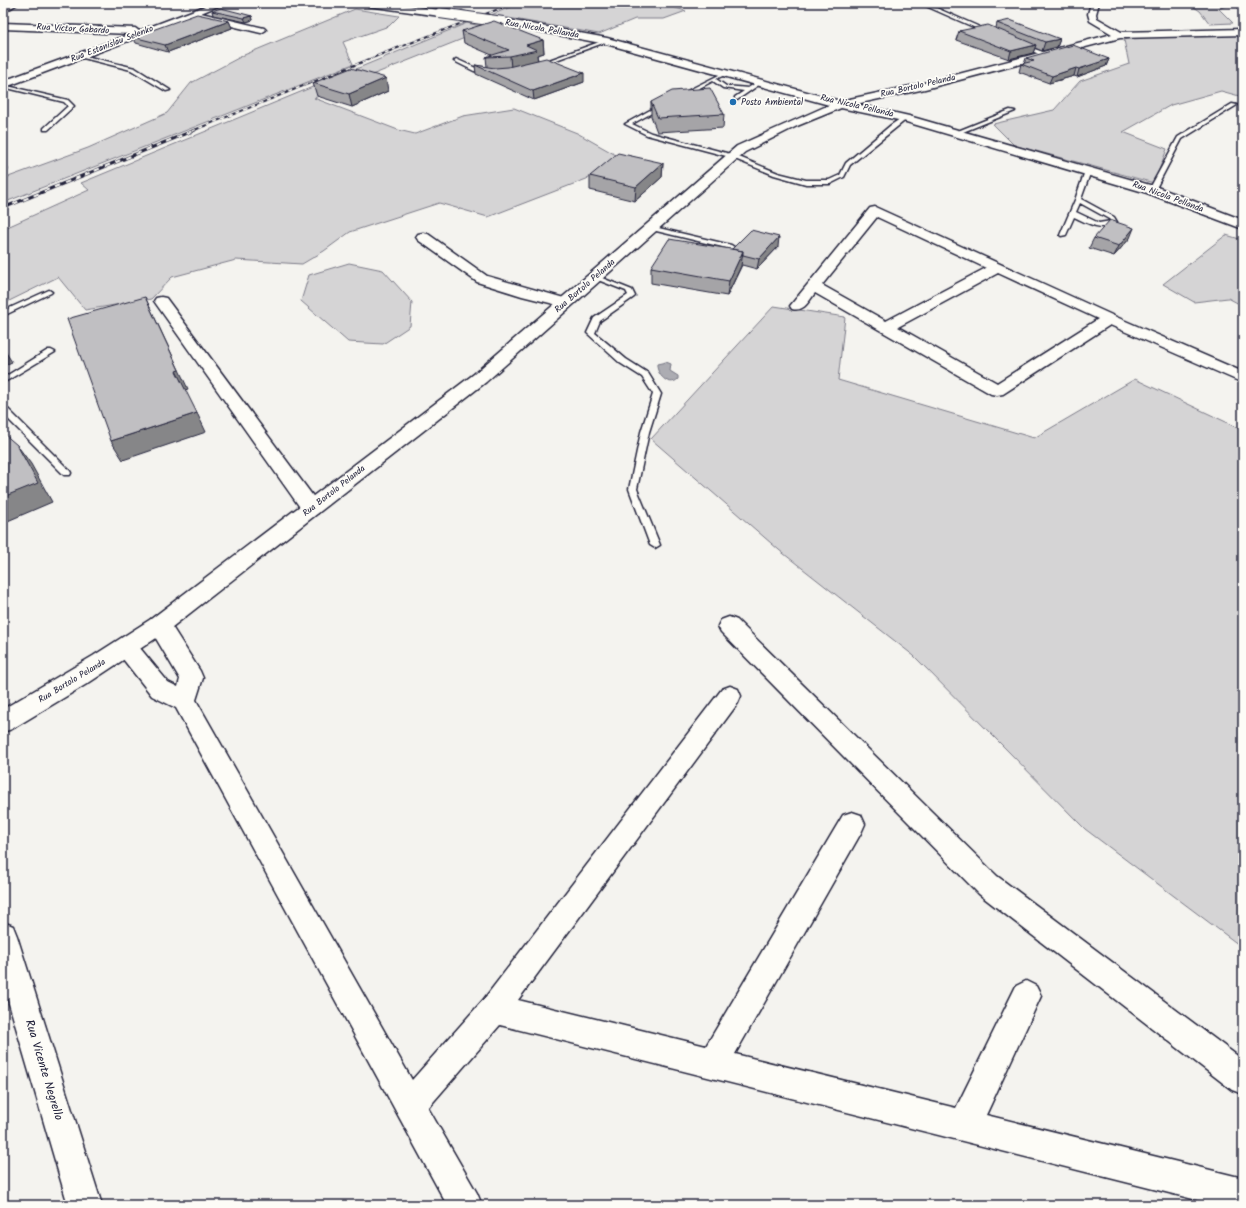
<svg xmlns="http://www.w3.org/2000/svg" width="1246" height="1208" font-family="Kalam,sans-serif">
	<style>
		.green { fill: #d5d4d5; stroke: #7c7b88 }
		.water { fill: #acacb2; stroke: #757582 }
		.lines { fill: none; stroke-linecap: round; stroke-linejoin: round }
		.lane-casing { stroke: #22223b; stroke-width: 3 }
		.street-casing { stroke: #22223b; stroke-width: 3 }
		.secondary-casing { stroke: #22223b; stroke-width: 3 }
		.lane { fill: #fdfcf7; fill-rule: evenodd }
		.street { fill: #fdfcf7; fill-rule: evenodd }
		.secondary { fill: #fdfcf7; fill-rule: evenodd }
		.rail-far1-casing { stroke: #22223b; stroke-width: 2 }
		.rail-casing { stroke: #22223b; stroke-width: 3 }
		.rail-far1 { stroke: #fdfcf7; stroke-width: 1.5; stroke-dasharray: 4; stroke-linecap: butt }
		.rail { stroke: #fdfcf7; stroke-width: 2; stroke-dasharray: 5.5; stroke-linecap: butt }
		.secondary-bridge-casing { stroke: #22223b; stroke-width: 12; stroke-linecap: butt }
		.secondary-bridge { stroke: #fdfcf7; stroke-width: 10 }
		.wall { fill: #a5a4a7; stroke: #22223b }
		.shaded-wall { fill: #868688; stroke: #22223b }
		.building { fill: #c0bfc2; stroke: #22223b }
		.poi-dot { fill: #1f6fb2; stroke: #fdfcf7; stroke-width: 1.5 }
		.labels { text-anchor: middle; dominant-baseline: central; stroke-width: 3.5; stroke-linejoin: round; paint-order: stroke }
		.far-street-label { font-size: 9px; fill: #22223b; stroke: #fdfcf7 }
		.far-poi-label { font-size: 9px; fill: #22223b; stroke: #fdfcf7; text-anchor: start }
		.near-street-label { font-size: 12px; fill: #22223b; stroke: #fdfcf7 }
	</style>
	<rect width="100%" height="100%" fill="#f4f3ef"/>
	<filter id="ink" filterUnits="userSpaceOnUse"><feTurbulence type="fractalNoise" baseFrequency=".025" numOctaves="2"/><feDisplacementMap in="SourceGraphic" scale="8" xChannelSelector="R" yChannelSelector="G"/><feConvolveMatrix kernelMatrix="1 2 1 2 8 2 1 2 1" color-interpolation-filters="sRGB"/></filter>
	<g filter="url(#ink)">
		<path class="green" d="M 414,3 L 447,3 L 468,12 Z
			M 521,3 L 668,3 L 665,5 L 686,11 L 664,19 L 635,19 L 599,34 L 491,15 Z
			M 1188,3 L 1243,3 L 1243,4 L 1229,4 L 1219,9 L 1233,23 L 1210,24 L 1200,11 Z
			M 355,9 L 399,16 L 389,26 L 343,42 L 353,64 L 3,203 L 3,179 L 88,148 L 167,113 L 191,83 L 244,55 Z
			M 467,23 L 490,28 L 314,98 L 398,130 L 415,134 L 463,116 L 514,108 L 577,133 L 623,159 L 589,178 L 488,217 L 439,203 L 350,232 L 324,251 L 302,264 L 236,260 L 172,277 L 151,299 L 85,310 L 58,277 L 3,304 L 3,229 L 89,190 L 81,183 Z
			M 1243,33 L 1243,97 L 1221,91 L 1171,105 L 1123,132 L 1167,149 L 1154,183 L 1014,145 L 993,124 L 1054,110 L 1080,81 L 1129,64 L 1124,40 L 1149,35 Z
			M 1226,235 L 1243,240 L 1243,306 L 1228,298 L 1194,302 L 1163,284 Z
			M 349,263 L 383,270 L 412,302 L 410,326 L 383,344 L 348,342 L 301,301 L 309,275 Z
			M 774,306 L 845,317 L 838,380 L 1034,438 L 1135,379 L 1243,430 L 1243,948 L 1085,829 L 914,656 L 779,550 L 651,439 Z"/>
		<path class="water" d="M 666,362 L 671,364 L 670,371 L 678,376 L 678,379 C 669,388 656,374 657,364 Z"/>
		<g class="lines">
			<g class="lane-casing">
				<path id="lane" d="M 919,3 L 925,3 L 991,32 L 987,33 Z
					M 605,40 L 609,41 L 542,65 L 538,64 Z
					M 1023,45 L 1046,53 L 1046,54 L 1042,55 L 1021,47 Z
					M 81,55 L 135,68 L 170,90 L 166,91 L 131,70 L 79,57 Z
					M 456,59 L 478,69 L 491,73 L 489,74 L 474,71 L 454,61 Z
					M 727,71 L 729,73 L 716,79 L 726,86 L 748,88 L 759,81 L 763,82 L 737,100 L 735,99 L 735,97 L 744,91 L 723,88 L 713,81 L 686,95 L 681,94 Z
					M 3,85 L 68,100 L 74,106 L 48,130 L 44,130 L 44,128 L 68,106 L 64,102 L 3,87 Z
					M 661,104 L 666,105 L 632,124 L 651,133 L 734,155 L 778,173 L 806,180 L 829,180 L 840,175 L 846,163 L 891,125 L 903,117 L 908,118 L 850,165 L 844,177 L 830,184 L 806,184 L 774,175 L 730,157 L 647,135 L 625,124 Z
					M 1232,104 L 1237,105 L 1182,139 L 1155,190 L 1150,191 L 1149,190 L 1178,137 Z
					M 1010,110 L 1015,111 L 958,134 L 953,133 Z
					M 3,166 L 7,168 L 7,170 L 3,170 Z
					M 1088,169 L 1091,171 L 1081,199 L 1114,217 L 1117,222 C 1104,233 1087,223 1074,217 L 1066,235 L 1061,236 L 1060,235 L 1075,200 L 1085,171 ZM 1080,203 L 1109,219 L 1111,221 L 1099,223 L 1076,212 Z
					M 650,226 L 731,245 L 734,247 L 731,249 L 648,229 L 647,228 Z
					M 593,276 L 597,276 L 632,290 L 635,296 L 634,297 L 600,321 L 595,333 L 626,359 L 648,373 L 661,394 L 649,432 L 637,489 L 660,545 L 655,548 L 650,545 L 629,489 L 641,432 L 653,394 L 642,377 L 620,363 L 587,333 L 594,318 L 628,295 L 626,291 L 593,278 Z
					M 49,290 L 52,292 L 51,293 L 3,316 L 3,311 Z
					M 48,350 L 51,350 L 55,352 L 3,383 L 3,378 Z
					M 3,406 L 6,407 L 70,471 L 71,473 L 70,475 L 64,475 L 3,414 Z"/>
			</g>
			<g class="street-casing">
				<path id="street" d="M 9,3 L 19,3 L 3,13 L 3,6 Z
					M 213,3 L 225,3 L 201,13 L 264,28 L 266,30 L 261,33 L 198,18 L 197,15 L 3,88 L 3,81 L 131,34 L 3,29 L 3,23 L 135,28 L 139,31 Z
					M 1091,3 L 1099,3 L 1096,14 L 1097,18 L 1123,33 L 1125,35 L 1123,37 L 1117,37 L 1090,21 L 1088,14 Z
					M 875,207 L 1114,316 L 1243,372 L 1243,383 L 1110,325 L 1003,394 L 997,395 L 991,394 L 815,293 C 808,302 804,312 792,309 L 790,306 L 870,208 ZM 877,217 L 986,268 L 886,321 L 822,285 ZM 998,273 L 1098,319 L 997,383 L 898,327 Z
					M 423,233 L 428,234 L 487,276 L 571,300 L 573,303 L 571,306 L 566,307 L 522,296 L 477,282 L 418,240 L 416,237 L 418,234 Z
					M 161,297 L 166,298 L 318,503 L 321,508 L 318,513 L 311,515 L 304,513 L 154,301 L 156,298 Z
					M 159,617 L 167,619 L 200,671 L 203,678 L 196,700 L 412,1080 L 484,999 L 722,689 L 730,686 L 738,689 L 741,696 L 738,703 L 518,1000 L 706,1046 L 843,815 L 852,812 L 861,815 L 865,824 L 861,833 L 735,1054 L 956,1108 L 1016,986 L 1026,981 L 1036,986 L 1041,996 L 986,1115 L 1243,1178 L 1243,1205 L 1217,1205 L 500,1025 L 428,1108 L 477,1193 L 482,1205 L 447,1205 L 176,708 L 152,696 L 119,654 L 116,648 L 119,642 L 127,639 L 135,642 L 168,682 L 178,687 L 180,679 L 148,625 L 151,619 Z
					M 729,617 L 737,620 L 997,876 L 1243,1060 L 1243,1094 L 1232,1090 L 979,894 L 721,632 L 718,626 L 721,620 Z
					M 3,922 L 13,926 L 17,936 L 102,1205 L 68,1205 L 3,983 Z"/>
			</g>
			<g class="secondary-casing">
				<path id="secondary" d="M 363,3 L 388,3 L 440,10 L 445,13 L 440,16 L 368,6 Z
					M 503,19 L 607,38 L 840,101 L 920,84 L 1120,32 L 1243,29 L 1243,35 L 1120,38 L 925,89 L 856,104 L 909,116 L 1157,187 L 1243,220 L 1243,229 L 1147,193 L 903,121 L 841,108 L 797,126 L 745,152 L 486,382 L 167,631 L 90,682 L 12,729 L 3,732 L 3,709 L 93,656 L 151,619 L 474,374 L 737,146 L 829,105 L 606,44 L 500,24 L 498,22 Z"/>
			</g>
			<use href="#lane" class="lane"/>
			<use href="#street" class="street"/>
			<use href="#secondary" class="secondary"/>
			<g class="rail-far1-casing">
				<path id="rail-far1" d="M 192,131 L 382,54 L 514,3"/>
			</g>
			<g class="rail-casing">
				<path id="rail" d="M 3,208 L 195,130"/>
			</g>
			<use href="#rail-far1" class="rail-far1"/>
			<use href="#rail" class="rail"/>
			<g class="secondary-bridge-casing">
				<path id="secondary-bridge" d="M 440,13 L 503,22"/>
			</g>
			<use href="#secondary-bridge" class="secondary-bridge"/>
		</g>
		<path class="wall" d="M 212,11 L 252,16 L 253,20 L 246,22 L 213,15 Z
			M 229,21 L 232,28 L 168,52 L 136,43 L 133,37 Z
			M 997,23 L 1060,39 L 1057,47 L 1042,51 L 1035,48 L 1033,53 L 1009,59 L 956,40 L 959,31 L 996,28 Z
			M 462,31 L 543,40 L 544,53 L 537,55 L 538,60 L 584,82 L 534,100 L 476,74 L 475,65 L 487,67 L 486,57 L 492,55 L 464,43 Z
			M 1026,58 L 1109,59 L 1106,66 L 1077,77 L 1074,76 L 1049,83 L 1019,72 L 1021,64 L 1024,64 Z
			M 313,83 L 388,91 L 352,107 L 317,96 Z
			M 651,102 L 724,114 L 723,128 L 657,132 L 651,116 Z
			M 663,163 L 662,177 L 635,201 L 590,190 L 590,176 Z
			M 1094,238 L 1130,238 L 1114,256 L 1089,248 Z
			M 778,247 L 757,269 L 742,265 L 727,296 L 651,283 L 651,267 L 732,249 Z"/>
		<path class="shaded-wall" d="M 252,16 L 253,20 L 246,22 L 244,18 Z
			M 229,21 L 232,28 L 168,52 L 165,45 Z
			M 1060,39 L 1057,47 L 1042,51 L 1045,42 Z
			M 543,40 L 544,53 L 537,55 L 538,63 L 511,69 L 510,56 L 526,45 Z
			M 1036,45 L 1033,53 L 1009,59 L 1011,51 Z
			M 1109,59 L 1106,66 L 1077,77 L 1079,69 Z
			M 1076,68 L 1074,76 L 1049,83 L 1052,76 Z
			M 584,73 L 584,82 L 534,100 L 533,91 Z
			M 386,78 L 388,91 L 352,107 L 349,94 Z
			M 663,163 L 662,177 L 635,201 L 636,187 Z
			M 1134,228 L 1130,238 L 1114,256 L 1119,246 Z
			M 779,237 L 778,247 L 757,269 L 759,259 Z
			M 743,251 L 741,266 L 727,296 L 729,281 Z
			M 145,297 L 154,316 L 188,389 L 185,390 L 176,371 Z
			M 3,348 L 12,362 L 3,366 Z
			M 197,413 L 206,432 L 123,460 L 111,441 Z
			M 17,445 L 31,464 L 52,502 L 3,523 L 3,497 Z"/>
		<path class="building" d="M 221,8 L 252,16 L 244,18 L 212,11 Z
			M 197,14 L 229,21 L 165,45 L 133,37 Z
			M 1010,20 L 1060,39 L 1045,42 L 997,23 Z
			M 494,21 L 543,40 L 526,45 L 537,50 L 510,56 L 486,57 L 509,50 L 462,31 Z
			M 988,25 L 1036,45 L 1011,51 L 959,31 Z
			M 1073,45 L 1109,59 L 1079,69 L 1076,68 L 1052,76 L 1021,64 L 1034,61 L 1026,58 Z
			M 546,58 L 584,73 L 533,91 L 475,65 L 495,68 L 508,67 Z
			M 351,68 L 386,78 L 349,94 L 313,83 Z
			M 710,88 L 724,114 L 658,118 L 651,102 L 672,91 Z
			M 618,153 L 663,163 L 636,187 L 590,176 Z
			M 1110,220 L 1134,228 L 1119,246 L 1094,238 Z
			M 751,230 L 779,237 L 759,259 L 743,255 L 743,251 L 732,249 Z
			M 669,239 L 743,251 L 729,281 L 651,267 Z
			M 145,297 L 179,370 L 176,371 L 197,413 L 111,441 L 67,319 Z
			M 3,433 L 17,445 L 38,483 L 3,497 Z"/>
	</g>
	<circle class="poi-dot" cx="733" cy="102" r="4"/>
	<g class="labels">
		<g class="far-street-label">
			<text transform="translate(73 29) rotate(3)">Rua Victor Gabardo</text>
			<text transform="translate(542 29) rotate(10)">Rua Nicola Pellanda</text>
			<text transform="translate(112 44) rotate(-21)">Rua Estanislau Selenko</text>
			<text transform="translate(918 86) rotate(-13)">Rua Bortolo Pelanda</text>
			<text transform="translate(857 106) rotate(13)">Rua Nicola Pellanda</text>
			<text transform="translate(1168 197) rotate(20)">Rua Nicola Pellanda</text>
			<text transform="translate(585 286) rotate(-41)">Rua Bortolo Pelanda</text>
			<text transform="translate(334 491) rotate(-38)">Rua Bortolo Pelanda</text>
			<text transform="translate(72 681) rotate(-31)">Rua Bortolo Pelanda</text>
		</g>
		<g class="far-poi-label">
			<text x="741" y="102">Posto Ambiental</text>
		</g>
		<g class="near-street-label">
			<text transform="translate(44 1070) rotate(73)">Rua Vicente Negrello</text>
		</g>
	</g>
	<rect width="1246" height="1208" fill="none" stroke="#fdfcf7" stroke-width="16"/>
	<rect x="8" y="8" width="1230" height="1192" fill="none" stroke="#22223b" stroke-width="1.5" filter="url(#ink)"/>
</svg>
